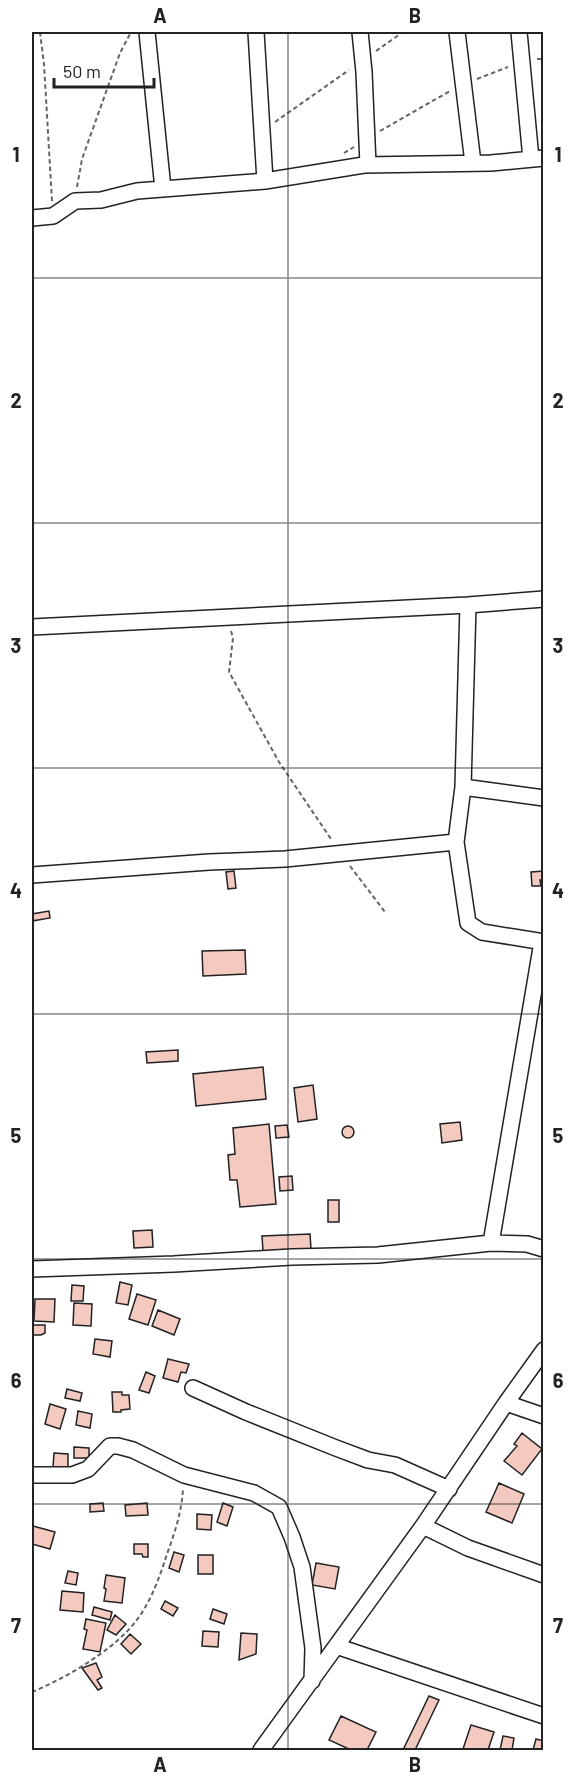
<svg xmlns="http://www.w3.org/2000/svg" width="575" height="1782" font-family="Barlow,sans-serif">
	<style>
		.building { fill: #f3c9c0; stroke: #222; stroke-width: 1.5 }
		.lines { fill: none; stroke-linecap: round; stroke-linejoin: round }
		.minor-casing { stroke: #222; stroke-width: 18 }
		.path { stroke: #646464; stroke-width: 2; stroke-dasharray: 4.5 3; stroke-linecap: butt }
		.minor { stroke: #fff; stroke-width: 15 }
		.grid { fill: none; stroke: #222; stroke-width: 1.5; stroke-opacity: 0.55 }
		.neatline { fill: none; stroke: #222; stroke-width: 2 }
		.grid-label { font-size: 20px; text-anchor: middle; font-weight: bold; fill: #222 }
	</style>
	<rect width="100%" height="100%" fill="#fff"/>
	<path class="building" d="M 234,871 L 236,888 L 228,889 L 226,872 Z
		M 544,871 L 544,880 L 540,880 L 541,886 L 532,886 L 531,872 Z
		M 49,911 L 50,918 L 32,921 L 32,914 Z
		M 245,950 L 246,974 L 203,976 L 202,951 Z
		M 178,1050 L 178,1061 L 147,1063 L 146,1052 Z
		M 263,1067 L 266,1099 L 196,1106 L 193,1074 Z
		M 313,1085 L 317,1119 L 298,1122 L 294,1088 Z
		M 460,1122 L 462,1140 L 442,1143 L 440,1124 Z
		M 269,1124 L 276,1204 L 240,1207 L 237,1180 L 230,1180 L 228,1155 L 235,1154 L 233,1128 Z
		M 287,1125 L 289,1137 L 276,1138 L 275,1126 Z
		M342 1132a6 6 0 1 1 12 0a6 6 0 1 1-12 0Z
		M 292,1176 L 293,1190 L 280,1191 L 279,1177 Z
		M 328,1200 L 339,1200 L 339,1222 L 328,1222 Z
		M 152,1230 L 153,1247 L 134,1248 L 133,1231 Z
		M 310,1234 L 311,1249 L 263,1251 L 262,1236 Z
		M 120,1282 L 132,1285 L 128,1305 L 116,1303 Z
		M 72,1285 L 84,1286 L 83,1301 L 71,1301 Z
		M 137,1294 L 156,1300 L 148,1325 L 129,1319 Z
		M 35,1299 L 55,1299 L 54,1322 L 34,1321 Z
		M 74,1303 L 92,1304 L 91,1326 L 73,1325 Z
		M 158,1310 L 180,1319 L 174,1335 L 152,1326 Z
		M 32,1325 L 45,1325 L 45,1333 L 41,1335 L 32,1335 Z
		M 95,1339 L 112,1341 L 110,1357 L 93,1354 Z
		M 168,1359 L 189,1364 L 186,1373 L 181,1372 L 178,1382 L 163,1378 Z
		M 146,1372 L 155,1376 L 149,1393 L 139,1390 Z
		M 67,1389 L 82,1393 L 80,1401 L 65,1398 Z
		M 112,1392 L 122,1392 L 122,1395 L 129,1395 L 130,1409 L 121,1410 L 121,1412 L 113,1412 Z
		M 50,1404 L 66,1409 L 60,1429 L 45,1424 Z
		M 78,1411 L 92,1414 L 90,1428 L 76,1425 Z
		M 522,1433 L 542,1449 L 522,1475 L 504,1461 L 517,1446 L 514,1444 Z
		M 74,1447 L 89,1448 L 89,1458 L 74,1458 Z
		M 54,1453 L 68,1454 L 68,1468 L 53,1467 Z
		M 499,1483 L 524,1494 L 512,1523 L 486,1512 Z
		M 103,1503 L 104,1511 L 90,1512 L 90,1504 Z
		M 147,1503 L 148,1515 L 126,1516 L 125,1505 Z
		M 223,1503 L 233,1507 L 227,1526 L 217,1522 Z
		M 197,1514 L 212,1515 L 211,1530 L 197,1529 Z
		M 33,1526 L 55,1532 L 50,1549 L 32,1544 Z
		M 134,1544 L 148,1544 L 148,1557 L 143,1557 L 142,1554 L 134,1554 Z
		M 174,1552 L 184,1555 L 179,1572 L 169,1568 Z
		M 198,1555 L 213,1555 L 213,1574 L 198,1574 Z
		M 316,1563 L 339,1567 L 335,1589 L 312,1585 Z
		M 68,1571 L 78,1573 L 76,1585 L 65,1583 Z
		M 106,1575 L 125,1578 L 122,1603 L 104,1601 L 106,1589 L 104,1588 Z
		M 62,1591 L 84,1593 L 83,1612 L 60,1610 Z
		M 165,1601 L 178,1608 L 173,1616 L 161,1609 Z
		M 94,1607 L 112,1612 L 110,1620 L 92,1615 Z
		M 213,1609 L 227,1614 L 224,1624 L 210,1619 Z
		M 115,1615 L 126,1624 L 116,1635 L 107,1630 Z
		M 86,1619 L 106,1623 L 100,1652 L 83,1649 L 87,1630 L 84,1629 Z
		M 203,1631 L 219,1632 L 218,1647 L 202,1646 Z
		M 241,1633 L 257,1634 L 256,1654 L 239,1660 Z
		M 130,1634 L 141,1644 L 131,1654 L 121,1644 Z
		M 96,1663 L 102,1677 L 97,1680 L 102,1688 L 98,1690 L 82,1668 Z
		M 429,1696 L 439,1700 L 415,1750 L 403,1750 Z
		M 341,1716 L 376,1732 L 367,1750 L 351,1750 L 329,1740 Z
		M 471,1725 L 494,1732 L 488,1750 L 463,1749 Z
		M 503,1736 L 514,1738 L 512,1750 L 500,1750 Z
		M 536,1739 L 544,1741 L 544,1750 L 533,1750 Z"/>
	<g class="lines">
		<g class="minor-casing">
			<path id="minor" d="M 147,32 L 163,189
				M 256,32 L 265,181
				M 360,32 L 364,72 L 368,165
				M 457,32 L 473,163
				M 519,32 L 531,159
				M 32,218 L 53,216 L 75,201 L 101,200 L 137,191 L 265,181 L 364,165 L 491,163 L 544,158
				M 468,605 L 463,787 L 456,842 L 468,923 L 482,932 L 544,942
				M 32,627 L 468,605 L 544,599
				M 463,787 L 544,798
				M 32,875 L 209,862 L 285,859 L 456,842
				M 491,1243 L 542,942
				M 32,1269 L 174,1264 L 292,1257 L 378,1255 L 491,1243 L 527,1244 L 544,1249
				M 193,1388 L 246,1412 L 336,1448 L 368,1460 L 395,1465 L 449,1489
				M 506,1403 L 544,1416
				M 32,1475 L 72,1475 L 88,1469 L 110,1446 L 118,1446 L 133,1450 L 184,1475 L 254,1493 L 279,1507 L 292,1537 L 302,1567 L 313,1648 L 312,1681
				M 423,1526 L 468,1548 L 544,1575
				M 336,1646 L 544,1716
				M 261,1750 L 423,1526 L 506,1403 L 544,1350"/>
		</g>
		<path class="path" d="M 40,32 L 44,64 L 52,201
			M 376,51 L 403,32
			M 537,59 L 544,59
			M 477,79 L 508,67
			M 275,122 L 349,70
			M 380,131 L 450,91
			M 344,153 L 354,147
			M 77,187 L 82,159 L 120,53 L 131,32
			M 231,631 L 233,638 L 229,672 L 279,762 L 331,839
			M 350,866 L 385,912
			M 32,1692 C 66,1678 114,1650 136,1621 C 151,1602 160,1576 167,1554 C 175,1532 182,1511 183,1488"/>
		<use href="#minor" class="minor"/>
	</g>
	<path class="grid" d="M 288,32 L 288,1750M 32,278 L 544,278M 32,523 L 544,523M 32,768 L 544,768M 32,1014 L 544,1014M 32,1259 L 544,1259M 32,1504 L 544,1504"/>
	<rect width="575" height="1782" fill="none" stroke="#ffffff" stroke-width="66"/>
	<path d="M54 78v9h100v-9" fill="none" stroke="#222222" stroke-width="3"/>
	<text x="63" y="78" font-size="18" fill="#222222" stroke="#ffffff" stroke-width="4.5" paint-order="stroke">50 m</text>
	<rect x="33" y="33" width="509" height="1716" class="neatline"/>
	<g class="grid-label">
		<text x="160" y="23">A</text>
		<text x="415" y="23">B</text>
		<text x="16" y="162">1</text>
		<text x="558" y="162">1</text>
		<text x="16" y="408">2</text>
		<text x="558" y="408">2</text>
		<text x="16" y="653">3</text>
		<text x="558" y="653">3</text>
		<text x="16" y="898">4</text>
		<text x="558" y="898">4</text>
		<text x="16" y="1143">5</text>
		<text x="558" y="1143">5</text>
		<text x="16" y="1388">6</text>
		<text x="558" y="1388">6</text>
		<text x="16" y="1633">7</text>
		<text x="558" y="1633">7</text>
		<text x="160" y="1772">A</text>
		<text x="415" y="1772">B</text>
	</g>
</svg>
